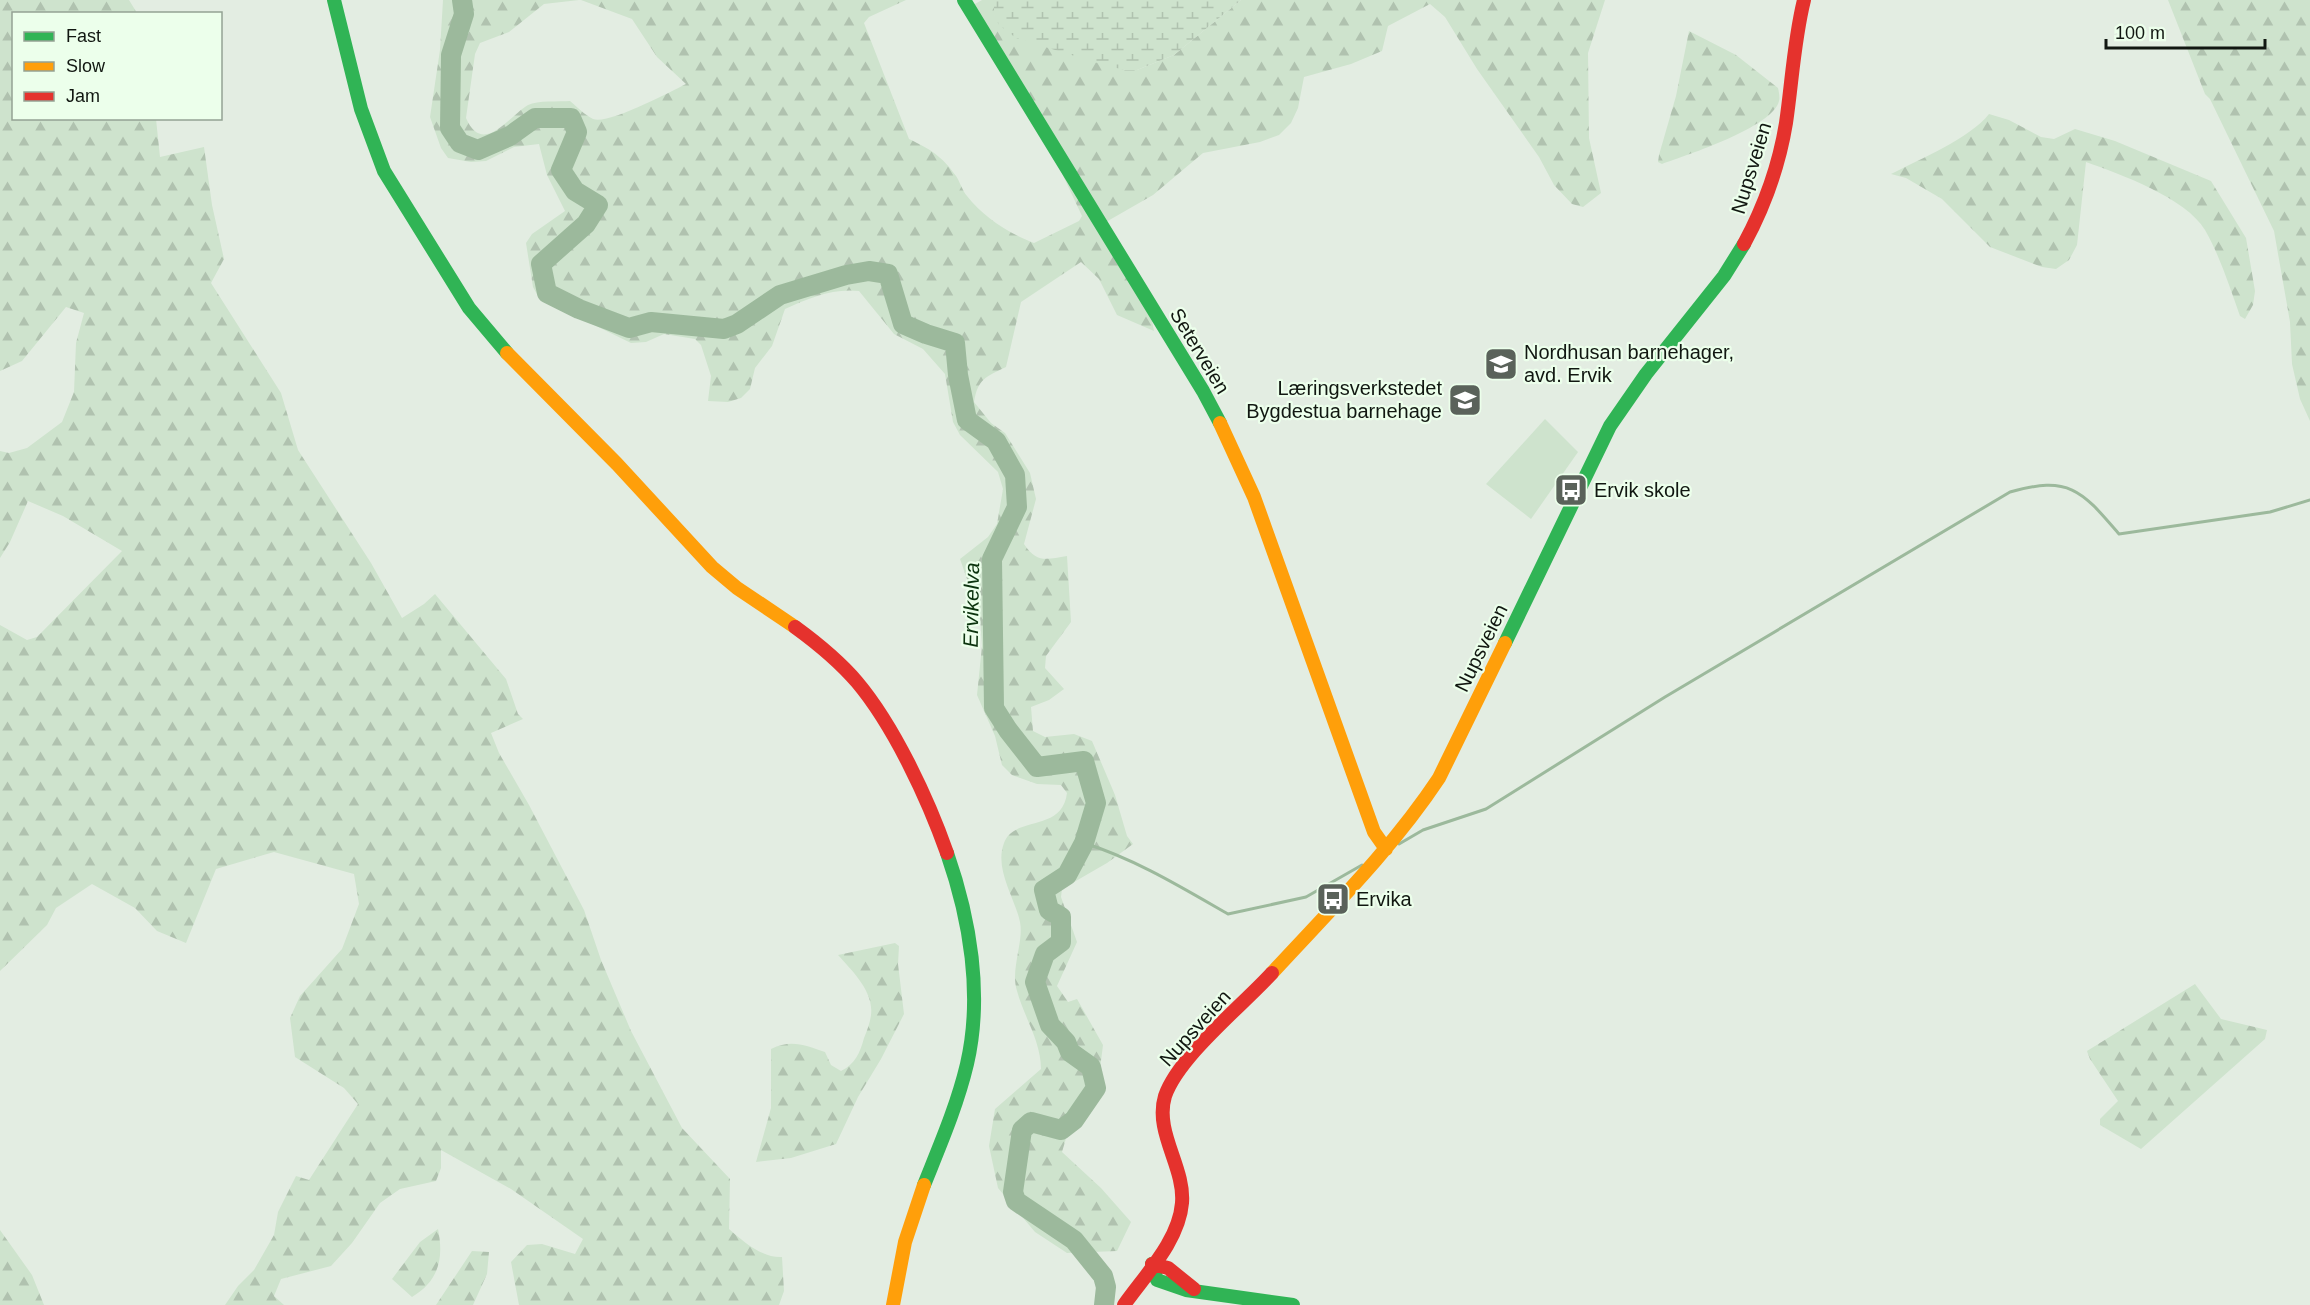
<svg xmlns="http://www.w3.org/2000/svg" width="2310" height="1305" font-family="Arial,sans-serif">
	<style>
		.forest { fill: url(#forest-firs) }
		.wetland { fill: url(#wetland-marsh) }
		.pitch { fill: #cee3cd }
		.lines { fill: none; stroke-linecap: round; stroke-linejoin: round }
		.stream { stroke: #9cb99c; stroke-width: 3 }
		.river { stroke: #9cb99c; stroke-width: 20 }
		.fast { stroke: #30b455; stroke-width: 14 }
		.slow { stroke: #ff9f0a; stroke-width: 14 }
		.jam { stroke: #e5322d; stroke-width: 14 }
		.labels { text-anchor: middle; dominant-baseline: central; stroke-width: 4.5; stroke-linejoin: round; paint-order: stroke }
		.street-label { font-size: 20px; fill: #111711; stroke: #ecffeb }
		.poi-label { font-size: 20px; fill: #111711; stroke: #ecffeb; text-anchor: start }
		.water-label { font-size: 21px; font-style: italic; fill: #0b330e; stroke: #ecffeb }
	</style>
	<defs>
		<pattern id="forest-firs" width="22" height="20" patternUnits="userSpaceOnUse" patternTransform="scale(1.5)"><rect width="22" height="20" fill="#cee3cd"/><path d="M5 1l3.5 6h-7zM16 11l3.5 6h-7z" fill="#b0c2af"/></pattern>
		<pattern id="wetland-marsh" width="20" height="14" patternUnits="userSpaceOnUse" patternTransform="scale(1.5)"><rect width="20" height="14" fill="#cee3cd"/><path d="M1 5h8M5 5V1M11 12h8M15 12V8" fill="none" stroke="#b0c2af"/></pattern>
	</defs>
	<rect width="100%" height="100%" fill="#e3ede2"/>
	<path class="forest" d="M 0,0 L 129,0 L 137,13 L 14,14 L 14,118 L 156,119 L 160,157 L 204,147 L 212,205 L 224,259 L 211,283 L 281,393 L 298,450 L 371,563 L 402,618 L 424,604 L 435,594 L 506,679 L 518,714 L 523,719 L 491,733 L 499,753 L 529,805 L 584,910 L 601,960 L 631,1031 L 682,1128 L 730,1179 L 729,1229 C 744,1242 762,1258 782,1257 L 784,1291 L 779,1305 L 519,1305 L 511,1262 L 527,1245 L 542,1244 L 575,1254 L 583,1239 L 511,1189 L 441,1150 L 441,1168 L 436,1181 L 400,1189 L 380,1203 L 352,1243 L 331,1266 L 281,1279 L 274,1296 L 284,1305 L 225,1305 L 238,1286 L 254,1270 L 274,1235 L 278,1212 L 296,1176 L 309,1180 L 358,1104 L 344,1088 L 295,1057 L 290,1018 L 300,996 L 342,949 L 359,904 L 354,874 L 274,852 L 216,869 L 186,943 L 157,931 L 135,908 L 92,884 L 56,908 L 47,925 L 0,971 L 0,625 L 27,640 L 37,637 L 122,551 L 63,516 L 28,501 L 10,542 L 0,558 L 0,451 L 9,453 L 27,448 L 62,422 L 74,392 L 76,343 L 84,313 L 66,307 L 22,361 L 0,371 Z
		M 443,0 L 579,0 L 544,4 L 509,32 L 480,43 L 475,54 L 466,118 C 483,157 509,116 528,105 C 538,100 558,102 570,101 C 577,107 585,115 593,119 C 608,125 670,92 686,84 L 657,57 L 632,19 L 581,0 L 906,0 L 869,17 L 864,23 L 909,139 C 930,149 942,156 956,176 C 960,182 962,190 967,196 C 983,217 1010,234 1034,243 L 1079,221 L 1082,216 L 1059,167 L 964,10 L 982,0 L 994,0 L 994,15 L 1125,70 L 1137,70 L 1174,55 L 1241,0 L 1605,0 L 1588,53 L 1589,138 L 1601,193 L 1583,207 L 1572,204 L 1554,185 L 1539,157 L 1477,69 L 1445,17 L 1430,4 L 1388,26 L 1382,51 L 1351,64 L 1304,77 L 1298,108 L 1291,123 L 1279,135 L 1260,142 L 1203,153 L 1153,195 L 1099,226 L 1152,321 L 1154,331 L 1117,315 L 1099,279 L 1081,262 L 1021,302 L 1006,367 C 985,377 978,379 974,402 L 991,423 L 1005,433 L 1030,473 L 1036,499 L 1024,544 C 1037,564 1047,559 1067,556 L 1071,622 L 1046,656 L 1045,668 L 1064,689 L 1049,700 L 1031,707 L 1033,731 L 1045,737 L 1074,734 L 1092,741 L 1115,795 L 1127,836 L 1133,844 L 1107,863 L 1062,889 L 1061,897 L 1077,942 L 1057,986 L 1068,1002 L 1077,999 L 1103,1045 L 1099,1077 L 1072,1118 L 1062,1152 L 1101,1188 L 1131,1222 L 1117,1251 L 1067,1253 L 1035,1232 L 998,1188 L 989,1146 L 995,1109 L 1041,1069 C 1041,1041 1024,1017 1017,991 C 1010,969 1024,943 1020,922 C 1015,898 994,869 1004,843 C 1014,815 1062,833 1067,793 L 1061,785 L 1037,784 L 1012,775 L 1002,765 L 995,736 L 977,695 L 982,646 L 980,616 L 960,559 L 988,537 L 997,524 L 1003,489 L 998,472 L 960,435 L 953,422 L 945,374 L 923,349 L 894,334 L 859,291 C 833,288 809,298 785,309 L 772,346 L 755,368 L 750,389 L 741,398 L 728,402 L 708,401 L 711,376 L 701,345 L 695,339 L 664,334 L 646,342 L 631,343 L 539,298 L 533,287 L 526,243 L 532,234 L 565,211 L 547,175 L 539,144 L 514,147 L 486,161 L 471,162 L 448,158 L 441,148 L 430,117 L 440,50 Z
		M 2168,0 L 2310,0 L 2310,421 L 2300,399 L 2292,364 L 2290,322 L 2274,231 L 2210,99 L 2205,94 Z
		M 1689,31 L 1736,55 L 1778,88 C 1779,92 1780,98 1779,101 C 1773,127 1687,155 1662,164 L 1658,162 L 1659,155 L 1676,96 Z
		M 1989,114 L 2009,120 L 2041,137 L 2054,139 L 2075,129 L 2115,141 L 2211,181 L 2246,238 L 2255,291 L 2253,305 L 2245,319 L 2240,316 C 2230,288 2220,256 2205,230 C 2186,198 2120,174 2086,162 L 2077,245 L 2069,260 L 2056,269 L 2042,267 L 1990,247 L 1942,199 L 1906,178 L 1891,174 C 1920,159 1969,139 1989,114 Z
		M 895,943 L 899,946 L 898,964 L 904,1014 L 881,1059 L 858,1097 L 836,1144 L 791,1158 L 756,1162 L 771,1108 L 771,1049 C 791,1039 805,1045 825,1052 L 831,1065 L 841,1071 C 855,1064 860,1053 864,1038 C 867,1031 870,1023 871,1015 C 874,991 852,971 838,955 Z
		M 2195,984 L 2221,1019 L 2267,1030 L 2265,1039 L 2141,1149 L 2100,1125 L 2100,1119 L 2118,1101 L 2090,1059 L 2087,1051 Z
		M 438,1229 C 444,1258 439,1281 412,1297 L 392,1279 L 420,1242 Z
		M 0,1230 L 32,1275 L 44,1305 L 0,1305 Z
		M 472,1251 L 489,1252 L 487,1274 L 473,1305 L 436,1305 Z"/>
	<path class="wetland" d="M 994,0 L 1241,0 L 1174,55 L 1137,70 L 1125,70 L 1104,65 L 1016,38 L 999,25 L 994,15 Z"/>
	<path class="pitch" d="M 1545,419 L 1578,452 L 1531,519 L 1486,484 Z"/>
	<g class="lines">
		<path class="stream" d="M 1084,843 C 1135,859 1181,887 1228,914 L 1306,897 L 1362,865
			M 1399,844 L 1423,830 L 1486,809 L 1665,697 L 2010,492 C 2070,475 2082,491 2119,534 L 2270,512 L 2310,500"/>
		<path class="river" d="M 462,0 L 464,14 L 451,55 L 450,128 L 460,143 L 478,150 L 510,136 L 535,118 L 571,118 L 577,132 L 561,170 L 575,191 L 598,205 L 586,224 L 541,264 L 547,293 L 579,309 L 629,328 L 651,322 L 724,329 L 737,324 L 780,295 L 846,275 L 869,271 L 888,274 L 903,324 L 926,334 L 955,343 L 958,375 L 967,420 L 996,441 L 1015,475 L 1017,507 L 992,559 L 994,708 L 1008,730 L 1037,767 L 1084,761 L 1096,803 L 1084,843 L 1067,875 L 1044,890 L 1049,910 L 1061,917 L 1061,942 L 1045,954 L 1035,982 L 1050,1025 L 1066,1042 L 1070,1052 L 1091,1067 L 1096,1088 L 1074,1120 L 1061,1130 L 1031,1122 L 1022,1130 L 1013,1192 L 1016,1201 L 1074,1240 L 1103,1276 L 1106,1287 L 1104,1305"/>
		<path class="fast" d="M 334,0 L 361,109 L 384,171 L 469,308 L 507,353
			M 964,0 L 1203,391 L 1220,423
			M 1505,643 L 1610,426 L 1646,374 L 1724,276 L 1744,244
			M 924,1185 C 940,1145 957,1106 967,1064 C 983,995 970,919 947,853
			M 1152,1264 L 1157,1280 L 1186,1290 L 1293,1305"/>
		<path class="slow" d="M 507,353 L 617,464 L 712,567 L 737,588 L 795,627
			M 1220,423 L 1254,497 L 1374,832 L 1386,849
			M 1272,973 C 1330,910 1392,849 1439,778 L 1505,643
			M 893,1305 L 905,1242 L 924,1185"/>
		<path class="jam" d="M 1744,244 C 1765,205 1779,166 1786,123 C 1792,82 1794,40 1804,0
			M 795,627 C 817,643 839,661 857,682 C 894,726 928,799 947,853
			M 1152,1264 L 1168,1268 L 1194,1289
			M 1124,1305 C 1145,1275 1179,1241 1182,1203 C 1185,1167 1154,1132 1165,1096 C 1179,1056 1242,1006 1272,973"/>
	</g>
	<defs>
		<g id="school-square" transform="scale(1.725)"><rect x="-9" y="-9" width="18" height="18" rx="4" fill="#5a625a" stroke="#ecffeb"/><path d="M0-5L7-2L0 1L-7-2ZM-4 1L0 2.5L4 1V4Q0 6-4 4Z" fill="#fff"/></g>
		<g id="bus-square" transform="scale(1.725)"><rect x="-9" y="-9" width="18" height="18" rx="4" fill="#5a625a" stroke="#ecffeb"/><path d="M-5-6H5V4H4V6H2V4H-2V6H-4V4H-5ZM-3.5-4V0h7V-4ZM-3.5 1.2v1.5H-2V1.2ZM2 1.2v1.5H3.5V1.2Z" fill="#fff"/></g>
	</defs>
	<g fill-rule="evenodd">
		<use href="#school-square" x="1501" y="364"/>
		<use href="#school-square" x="1465" y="400"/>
		<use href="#bus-square" x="1571" y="490"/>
		<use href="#bus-square" x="1333" y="899"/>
	</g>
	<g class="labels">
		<g class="street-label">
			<text transform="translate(1751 168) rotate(-73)">Nupsveien</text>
			<text transform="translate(1200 351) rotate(59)">Seterveien</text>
			<text transform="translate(1481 648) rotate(-64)">Nupsveien</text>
			<text transform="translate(1195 1028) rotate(-48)">Nupsveien</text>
		</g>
		<g class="poi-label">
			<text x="1524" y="352">Nordhusan barnehager,<tspan x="1524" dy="23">avd. Ervik</tspan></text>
			<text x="1442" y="388" text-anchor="end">Læringsverkstedet<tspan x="1442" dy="23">Bygdestua barnehage</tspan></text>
			<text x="1594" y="490">Ervik skole</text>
			<text x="1356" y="899">Ervika</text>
		</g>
		<g class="water-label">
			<text transform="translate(971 605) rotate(-89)">Ervikelva</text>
		</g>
	</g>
	<rect x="12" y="12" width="210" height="108" fill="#ecffeb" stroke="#94a294" stroke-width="1.5"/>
	<rect x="24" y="32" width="30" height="9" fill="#30b455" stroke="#94a294" stroke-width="1.5"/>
	<text x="66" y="42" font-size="18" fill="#111711">Fast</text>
	<rect x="24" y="62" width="30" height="9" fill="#ff9f0a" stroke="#94a294" stroke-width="1.5"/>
	<text x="66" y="72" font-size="18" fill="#111711">Slow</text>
	<rect x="24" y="92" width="30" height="9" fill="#e5322d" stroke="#94a294" stroke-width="1.5"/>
	<text x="66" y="102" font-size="18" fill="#111711">Jam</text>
	<path d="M2106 39v9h159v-9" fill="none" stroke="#111711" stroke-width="3"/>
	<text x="2115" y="39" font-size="18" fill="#111711" stroke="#ecffeb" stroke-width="4.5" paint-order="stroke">100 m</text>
</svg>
